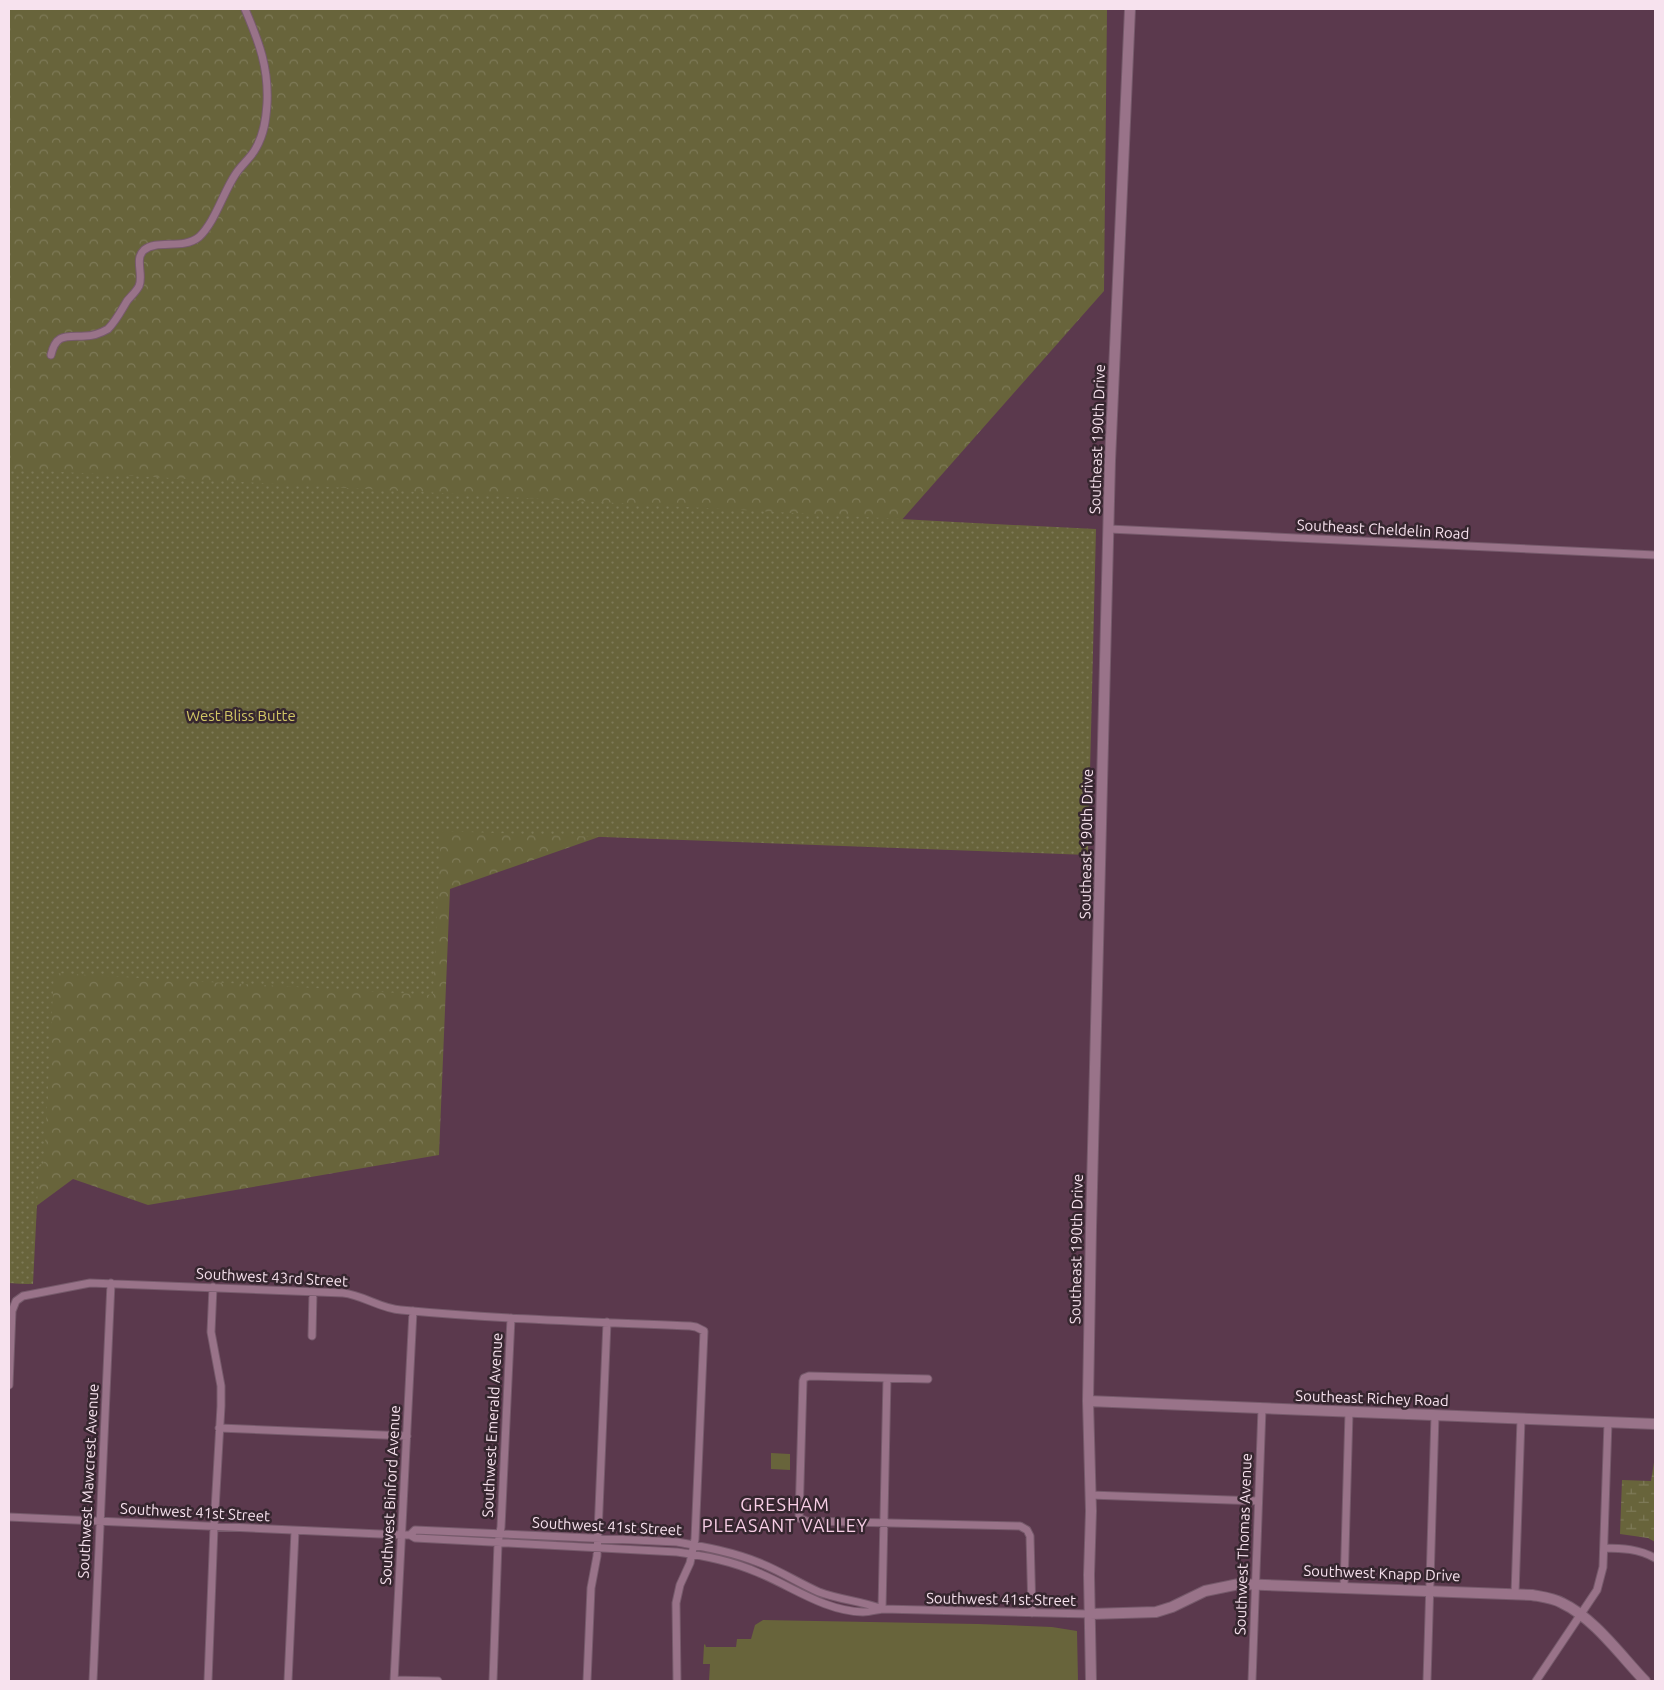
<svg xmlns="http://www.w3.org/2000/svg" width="1664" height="1690" font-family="Ubuntu,sans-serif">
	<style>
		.grass { fill: #68643b }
		.forest { fill: url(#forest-crowns) }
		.wetland { fill: url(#wetland-marsh) }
		.park { fill: url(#park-dots) }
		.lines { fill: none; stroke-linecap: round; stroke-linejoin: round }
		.street-casing { stroke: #765a6b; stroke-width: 9 }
		.secondary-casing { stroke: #765a6b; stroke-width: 12 }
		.street { stroke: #997389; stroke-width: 7 }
		.secondary { stroke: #997389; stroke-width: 10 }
		.labels { text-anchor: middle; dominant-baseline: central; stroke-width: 5; stroke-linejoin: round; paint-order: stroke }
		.street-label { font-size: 15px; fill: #f7e2ee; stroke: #36262f }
		.park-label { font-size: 15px; fill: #d2c765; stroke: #36262f }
		.quarter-label { font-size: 18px; letter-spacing: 1px; fill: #f9cfe7; stroke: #36262f }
	</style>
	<defs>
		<pattern id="forest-crowns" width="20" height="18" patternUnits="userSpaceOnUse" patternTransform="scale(1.25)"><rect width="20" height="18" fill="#68643b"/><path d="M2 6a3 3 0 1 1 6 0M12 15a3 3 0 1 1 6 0" fill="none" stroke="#7e7a58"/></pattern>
		<pattern id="wetland-marsh" width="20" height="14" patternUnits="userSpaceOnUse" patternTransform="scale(1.25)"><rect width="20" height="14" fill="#68643b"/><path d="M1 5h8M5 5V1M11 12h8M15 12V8" fill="none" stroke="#7e7a58"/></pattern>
		<pattern id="park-dots" width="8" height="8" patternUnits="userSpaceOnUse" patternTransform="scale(1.25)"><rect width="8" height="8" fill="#68643b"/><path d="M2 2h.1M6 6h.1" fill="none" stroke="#7e7a58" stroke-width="1.8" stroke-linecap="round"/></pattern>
	</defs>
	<rect width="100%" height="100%" fill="#5b394d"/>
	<path class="grass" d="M 771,1453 L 790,1454 L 790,1470 L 771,1469 Z
		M 763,1620 L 978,1624 L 1052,1627 L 1077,1631 L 1078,1681 L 709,1681 L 710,1664 L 703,1664 L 704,1645 L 705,1644 L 706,1647 L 736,1647 L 737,1639 L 751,1639 L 755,1625 Z"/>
	<path class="forest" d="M 9,9 L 1107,9 L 1104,291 L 884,540 L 839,753 L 450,889 L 439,1155 L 148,1205 L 73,1179 L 31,1210 L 29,1284 L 9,1283 Z"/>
	<path class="wetland" d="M 1655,1456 L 1655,1542 L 1648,1538 L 1620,1534 L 1622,1480 L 1651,1481 Z"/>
	<path class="park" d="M 9,469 L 955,522 L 1096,529 L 1088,855 L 441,831 L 433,995 L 54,973 L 44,1163 L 39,1165 L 33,1284 L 9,1283 Z"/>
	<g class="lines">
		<g class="street-casing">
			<path id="street" d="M 51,355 C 56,333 66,337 85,336 C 93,336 101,333 108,329 C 116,321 121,311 127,301 C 131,296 136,292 139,286 C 144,275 134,259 144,250 C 157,239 183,250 199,237 C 215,222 223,193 235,175 C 241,165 251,158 256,148 C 264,134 266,120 267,104 C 269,68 259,42 245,9
				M 1109,529 L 1655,555
				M 312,1336 L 313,1292
				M 928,1379 L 809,1376 L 804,1378 L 803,1381 L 799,1518 L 806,1521 L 1020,1526 L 1027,1530 L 1030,1536 L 1032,1613
				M 9,1385 L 12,1311 L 16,1301 L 23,1296 L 90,1283 L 343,1293 C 363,1295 381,1309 401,1310 C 497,1319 594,1322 690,1326 L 696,1327 L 704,1331 L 695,1539 L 690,1563 L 680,1585 L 676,1603 L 677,1681
				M 219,1428 L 407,1436
				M 1090,1495 L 1258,1501
				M 9,1517 L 402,1535 L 410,1535 L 415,1538 L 677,1552 C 705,1556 732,1561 759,1573 C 793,1587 825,1611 863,1612 C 869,1612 876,1610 882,1609
				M 410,1535 L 415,1530 L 677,1542 C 705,1547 733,1552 760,1563 C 780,1571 799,1583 819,1592 C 840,1600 862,1601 882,1609 L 1090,1614
				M 1604,1548 C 1622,1548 1639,1549 1655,1558
				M 1344,1587 L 1349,1412
				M 1515,1594 L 1521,1419
				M 882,1609 L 887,1378
				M 394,1680 L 438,1681
				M 93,1681 L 111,1283
				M 208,1681 L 214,1527 L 221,1406 L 221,1386 L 211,1332 L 213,1287
				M 288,1681 L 295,1531
				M 394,1681 L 413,1311
				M 493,1681 L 498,1543 L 501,1527 L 511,1318
				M 587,1681 L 591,1588 L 597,1556 L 607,1322
				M 1252,1681 L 1262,1408
				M 1427,1681 L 1435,1415
				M 1536,1681 L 1597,1590 L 1603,1567 L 1608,1422"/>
		</g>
		<g class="secondary-casing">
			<path id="secondary" d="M 1088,1401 L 1655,1424
				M 1090,1614 L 1156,1612 L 1172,1607 L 1205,1591 L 1239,1584 L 1532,1595 C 1543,1597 1553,1598 1562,1603 C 1594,1618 1621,1656 1645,1681
				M 1091,1681 L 1089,1575 L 1091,1511 L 1088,1401 L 1091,1228 L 1110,461 L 1130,9"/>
		</g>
		<use href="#street" class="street"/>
		<use href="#secondary" class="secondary"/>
	</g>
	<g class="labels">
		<g class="street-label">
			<text transform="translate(1097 439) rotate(-88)">Southeast 190th Drive</text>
			<text transform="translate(1383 529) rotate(3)">Southeast Cheldelin Road</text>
			<text transform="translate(1086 844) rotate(-89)">Southeast 190th Drive</text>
			<text transform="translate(1076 1249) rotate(-89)">Southeast 190th Drive</text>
			<text transform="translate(272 1277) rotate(3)">Southwest 43rd Street</text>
			<text transform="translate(1372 1398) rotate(2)">Southeast Richey Road</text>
			<text transform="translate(492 1425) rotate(-87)">Southwest Emerald Avenue</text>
			<text transform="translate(88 1481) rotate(-87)">Southwest Mawcrest Avenue</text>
			<text transform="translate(390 1495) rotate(-87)">Southwest Binford Avenue</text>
			<text transform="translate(195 1512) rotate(3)">Southwest 41st Street</text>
			<text transform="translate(607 1526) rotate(3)">Southwest 41st Street</text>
			<text transform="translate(1243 1544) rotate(-88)">Southwest Thomas Avenue</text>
			<text transform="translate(1382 1573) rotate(2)">Southwest Knapp Drive</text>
			<text transform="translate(1001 1599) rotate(1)">Southwest 41st Street</text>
		</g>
		<g class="park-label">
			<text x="241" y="715">West Bliss Butte</text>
		</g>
		<g class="quarter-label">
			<text x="785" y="1504">GRESHAM<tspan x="785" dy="21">PLEASANT VALLEY</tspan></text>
		</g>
	</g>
	<rect width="1664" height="1690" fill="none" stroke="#f7e2ee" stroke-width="20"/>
</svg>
